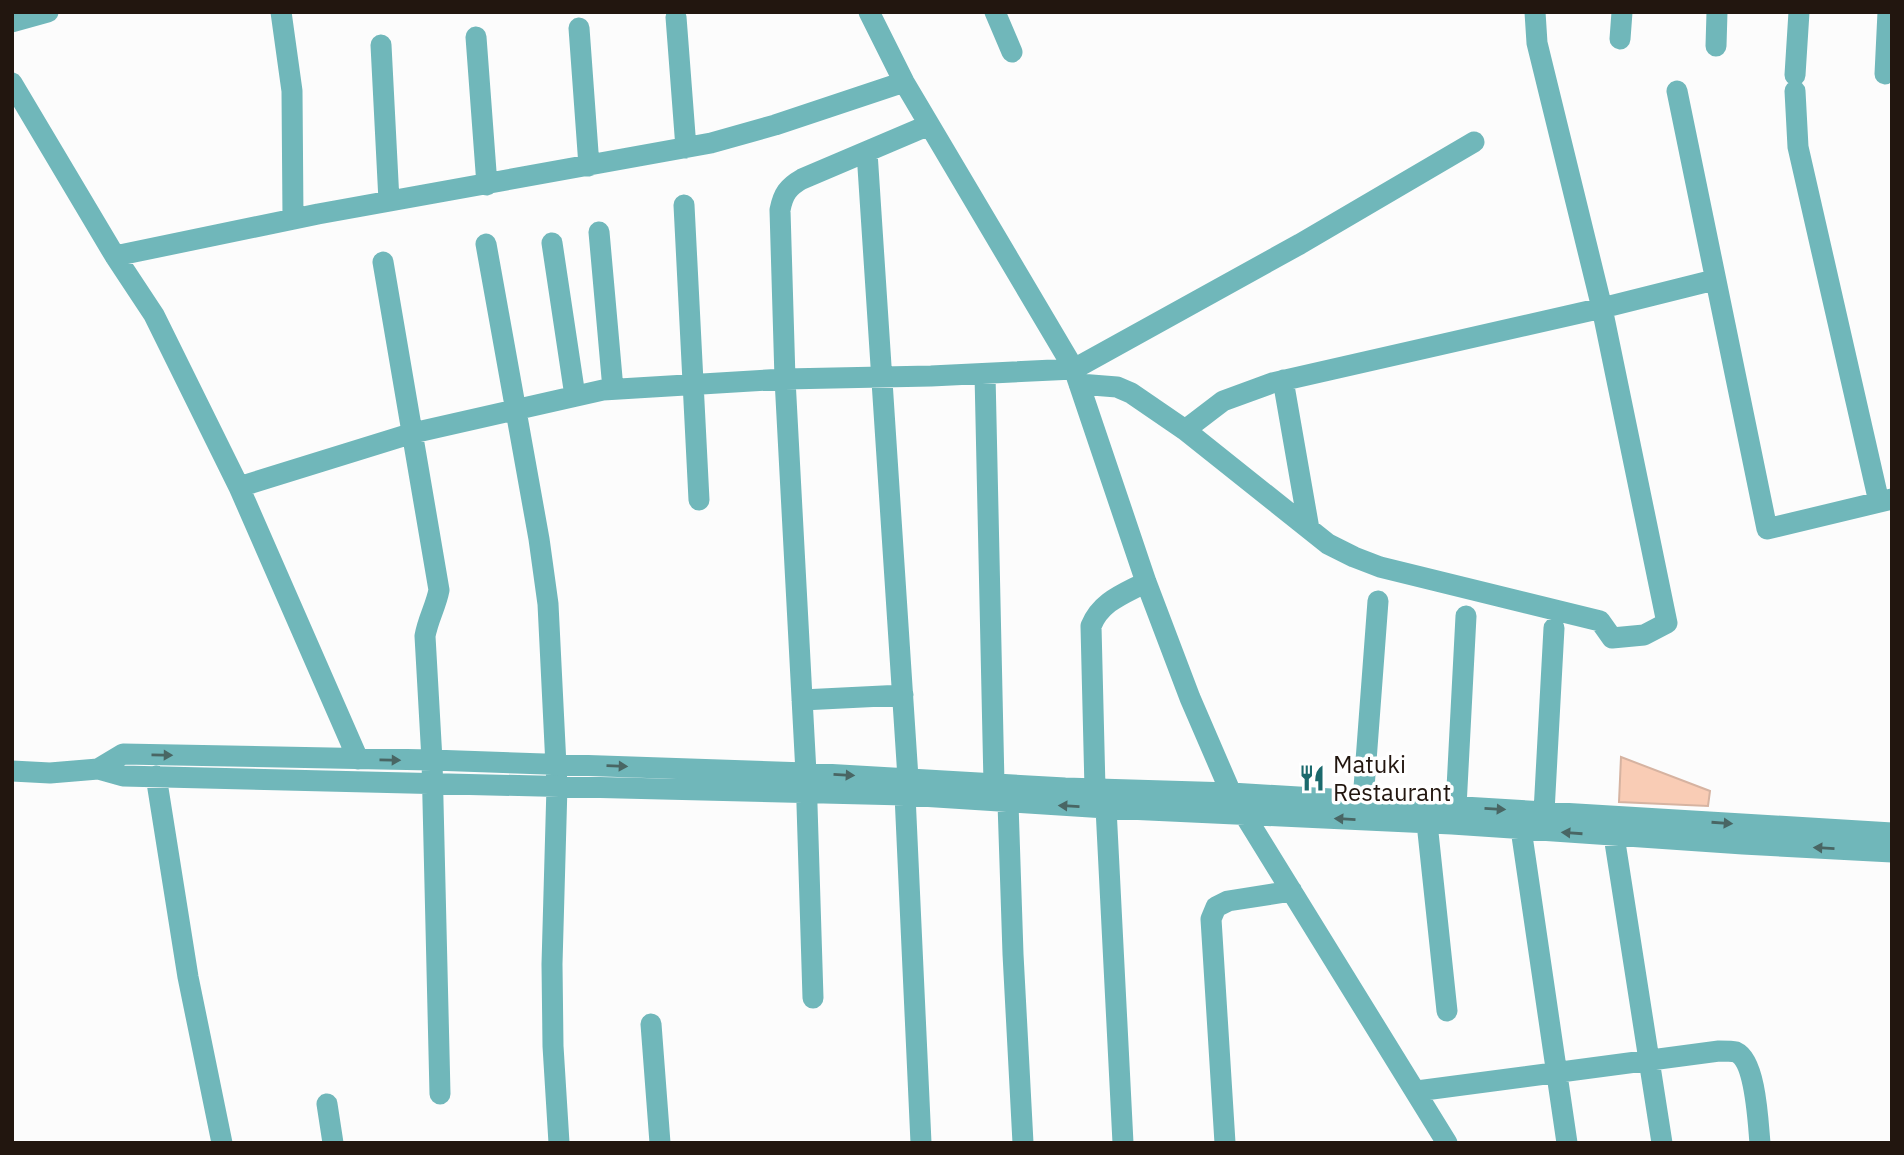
<svg xmlns="http://www.w3.org/2000/svg" width="1904" height="1155" font-family="'IBM Plex Sans',sans-serif">
	<style>
		.building { fill: #f9ccb5; stroke: #d6b3a1; stroke-width: 2 }
		.lines { fill: none; stroke-linecap: round; stroke-linejoin: round }
		.minor { stroke: #70b7ba; stroke-width: 21 }
		.oneway { fill: #496664 }
		.labels { text-anchor: middle; dominant-baseline: central; stroke-width: 7; stroke-linejoin: round; paint-order: stroke }
		.poi-label { font-size: 24px; fill: #22160f; stroke: #fff; text-anchor: start }
	</style>
	<rect width="100%" height="100%" fill="#fcfcfc"/>
	<path class="building" d="M 1621,757 L 1710,791 L 1708,806 L 1619,802 Z"/>
	<g class="lines">
		<path class="minor" d="M 281,12 L 292,91 L 293,219
			M 869,12 L 904,82 L 1074,369 L 1146,582 L 1190,698 L 1231,793 L 1447,1143
			M 995,12 L 1012,52
			M 676,17 L 686,148
			M 12,22 L 48,12
			M 579,28 L 589,166
			M 476,37 L 487,185
			M 1620,39 L 1622,12
			M 381,45 L 389,201
			M 1716,46 L 1717,12
			M 1885,74 L 1888,12
			M 1795,75 L 1799,12
			M 12,83 L 115,256 L 154,315 L 239,487 L 358,759
			M 1677,91 L 1767,529 L 1892,499
			M 1795,91 L 1798,147 L 1879,502
			M 867,152 L 908,778
			M 684,205 L 699,500
			M 599,232 L 613,389
			M 552,243 L 575,396
			M 486,244 L 539,539 L 548,604 L 557,786 L 552,964 L 553,1046 L 559,1143
			M 115,256 L 318,214 L 711,143 L 775,125 L 904,82
			M 383,262 L 439,590 C 436,606 428,619 425,636 L 432,760 L 440,1094
			M 985,374 L 994,784
			M 1283,380 L 1309,529
			M 1079,384 L 1117,387 L 1131,393 L 1185,430 L 1328,544 L 1354,557 L 1380,567 L 1600,621 L 1612,638 L 1644,635 L 1667,623 L 1602,308 L 1537,43 L 1535,12
			M 1185,430 L 1223,401 L 1272,383 L 1602,308 L 1714,280
			M 239,487 L 413,433 L 603,390 L 785,379 L 931,376 L 1074,369 L 1300,244 L 1474,142
			M 802,700 L 903,695
			M 98,769 L 123,754 L 432,760 L 806,773 L 1065,788 L 1231,793 L 1892,833
			M 12,771 L 50,773 L 98,769 L 123,776 L 905,795 L 1106,808 L 1452,824 L 1743,844 L 1892,852
			M 156,776 L 188,977 L 222,1143
			M 1095,789 L 1091,626 C 1101,601 1124,594 1146,582
			M 905,795 L 921,1143
			M 1363,801 L 1378,601
			M 1008,803 L 1013,954 L 1023,1143
			M 1456,807 L 1466,616
			M 1106,808 L 1123,1143
			M 1544,812 L 1554,628
			M 1427,823 L 1447,1011
			M 1521,829 L 1567,1143
			M 1614,836 L 1662,1143
			M 813,998 L 806,773 L 785,379 L 780,210 C 783,194 788,187 802,179 L 929,125
			M 651,1024 L 660,1143
			M 1417,1091 L 1719,1051 C 1724,1051 1732,1051 1736,1052 C 1756,1061 1758,1123 1760,1143
			M 327,1104 L 333,1143
			M 1225,1143 L 1211,919 L 1216,907 L 1228,901 L 1292,891"/>
	</g>
	<defs><path id="oneway-solid" d="M-6-.8H1V-3.2L6.5 0L1 3.2V.8H-6Z" transform="scale(1.75)"/></defs>
	<g class="oneway">
		<use href="#oneway-solid" transform="translate(162 755) rotate(1)"/>
		<use href="#oneway-solid" transform="translate(390 760) rotate(1)"/>
		<use href="#oneway-solid" transform="translate(617 766) rotate(2)"/>
		<use href="#oneway-solid" transform="translate(844 775) rotate(3)"/>
		<use href="#oneway-solid" transform="translate(1069 806) rotate(-177)"/>
		<use href="#oneway-solid" transform="translate(1495 809) rotate(3)"/>
		<use href="#oneway-solid" transform="translate(1345 819) rotate(-177)"/>
		<use href="#oneway-solid" transform="translate(1722 823) rotate(4)"/>
		<use href="#oneway-solid" transform="translate(1572 833) rotate(-176)"/>
		<use href="#oneway-solid" transform="translate(1824 848) rotate(-177)"/>
	</g>
	<defs>
		<g id="restaurant-bare" transform="scale(2.1)"><path d="M-5-6h1v4h1v-4h1v4h1v-4h1v5L-1.5 .5V6h-2V.5L-5-1ZM5-6V6H3V1.5H1.5Q1.5-4 5-6Z" fill="#1b696c" stroke="#fff" stroke-width="2.5" paint-order="stroke"/></g>
	</defs>
	<g fill-rule="evenodd">
		<use href="#restaurant-bare" x="1312" y="778"/>
	</g>
	<g class="labels">
		<g class="poi-label">
			<text x="1333" y="764">Matuki<tspan x="1333" dy="28">Restaurant</tspan></text>
		</g>
	</g>
	<rect width="1904" height="1155" fill="none" stroke="#22160f" stroke-width="28"/>
</svg>
